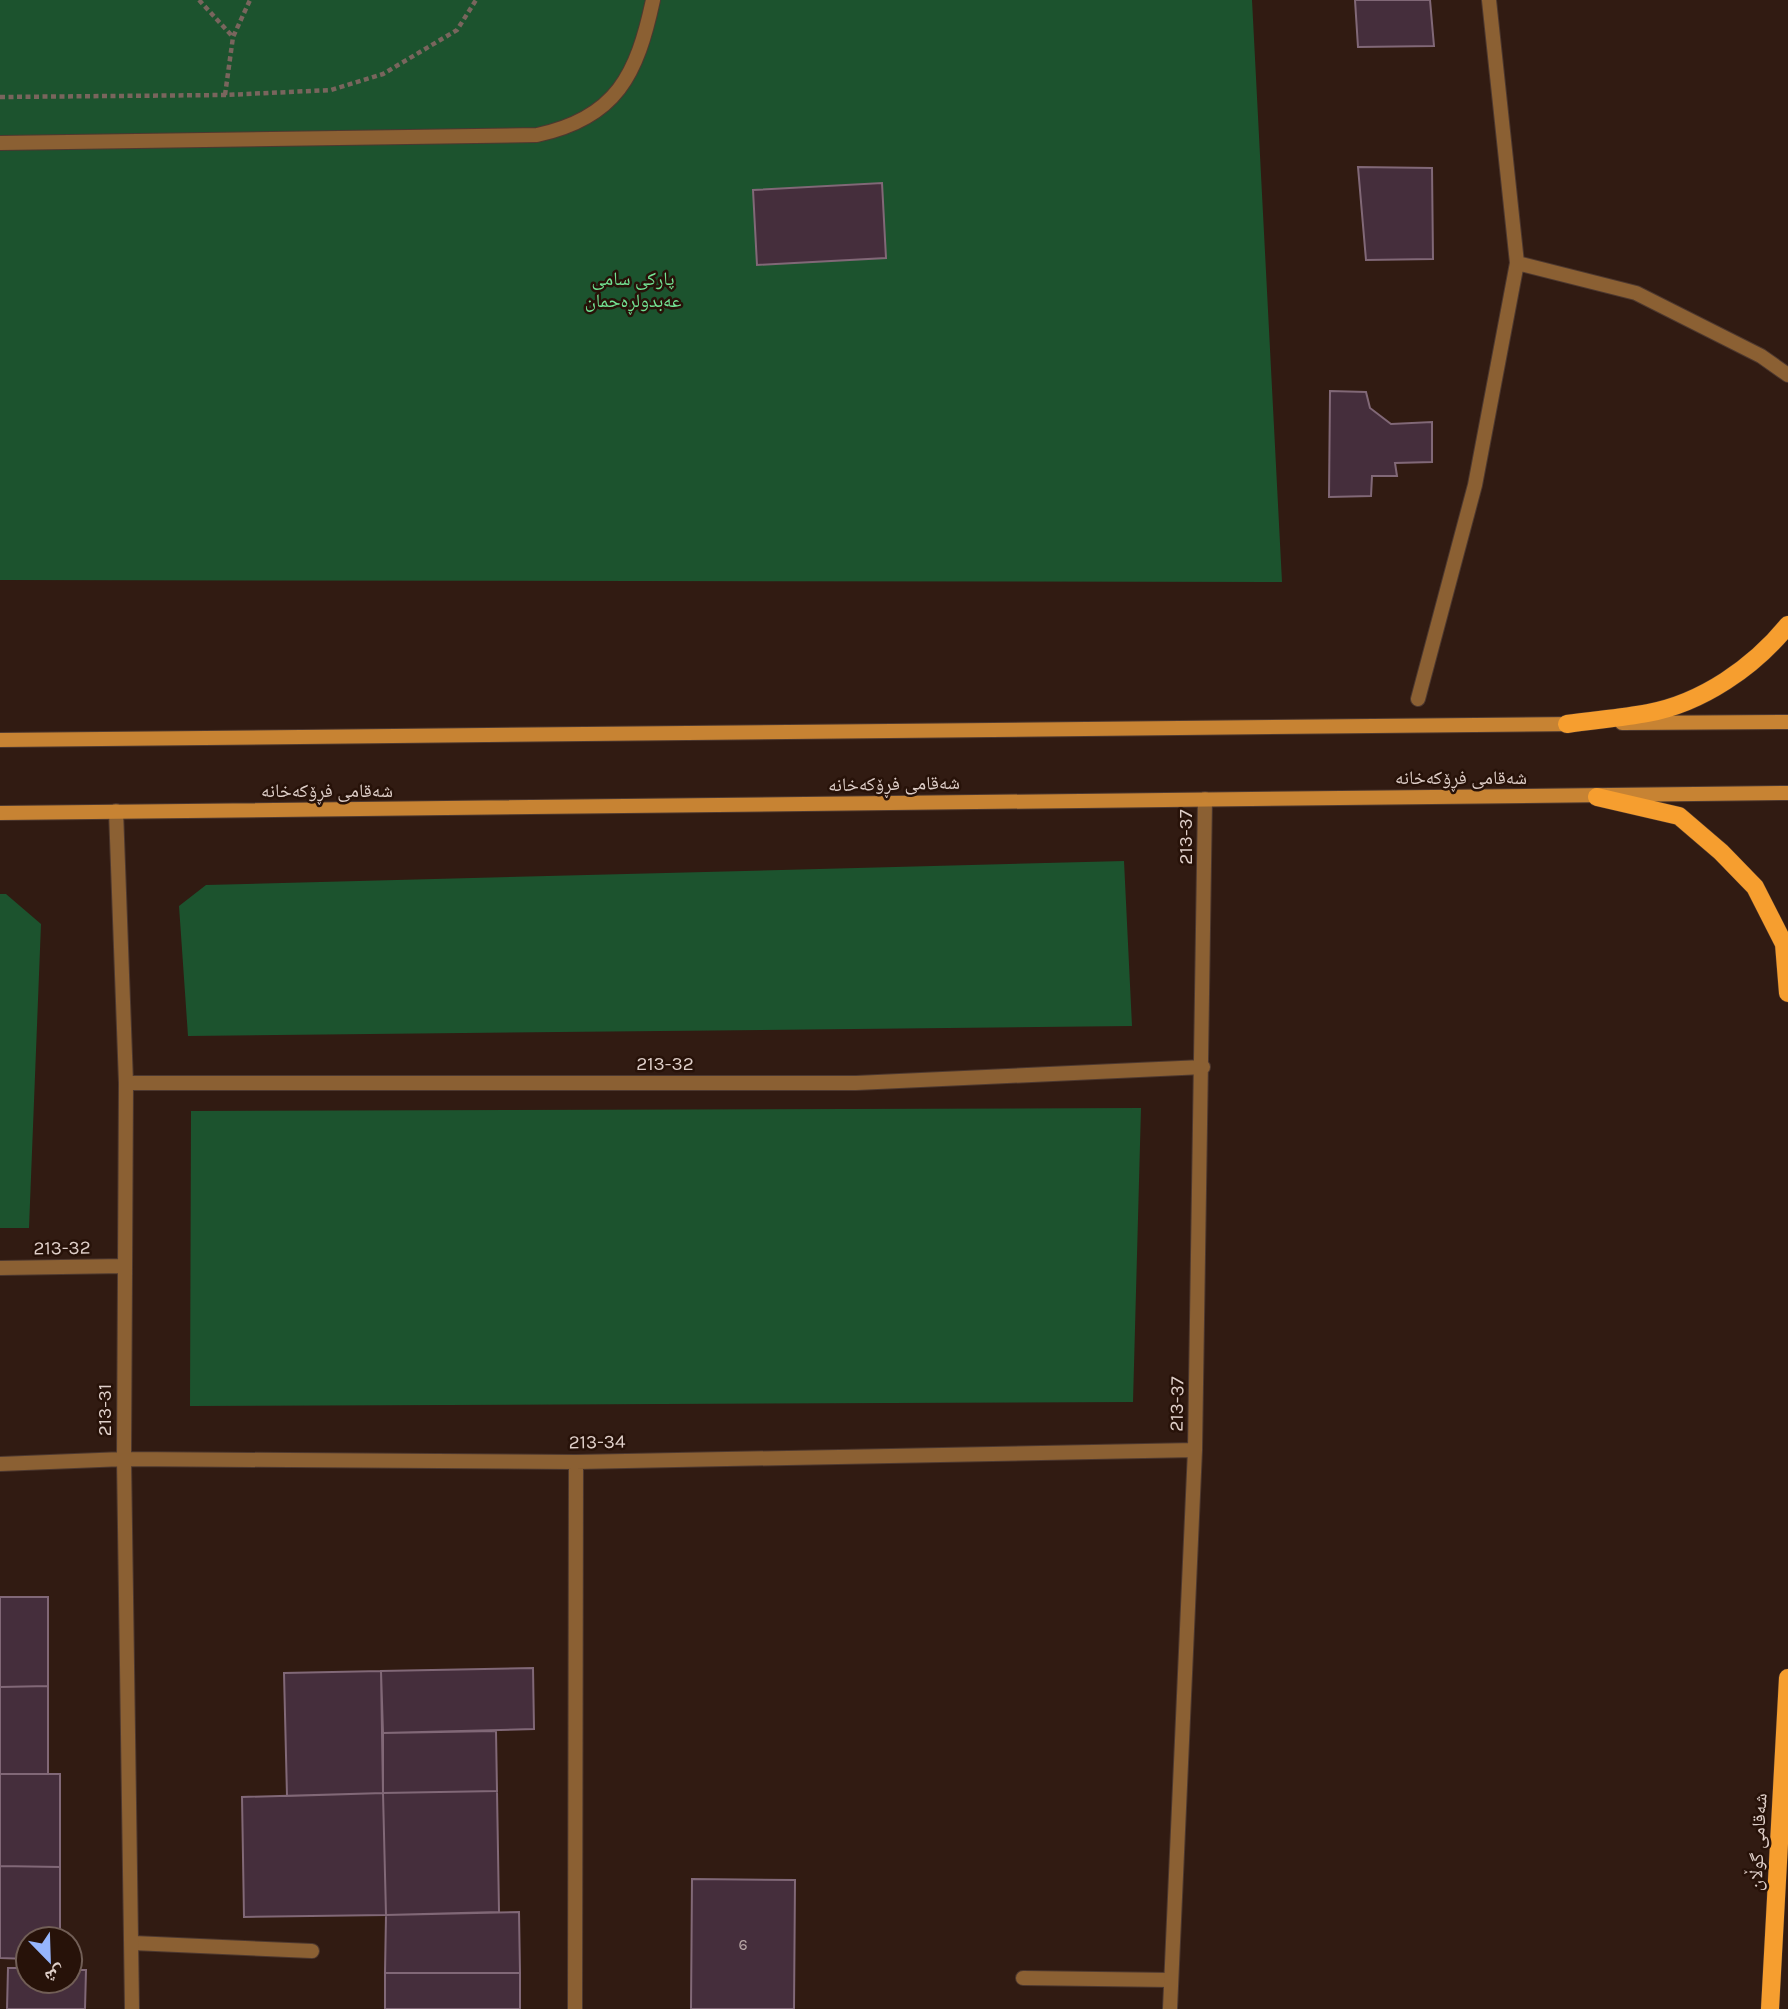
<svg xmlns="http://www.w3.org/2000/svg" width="1788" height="2009" font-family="Karla,'Noto Naskh Arabic',sans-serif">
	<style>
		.green { fill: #1c532e }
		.building { fill: #452e3c; stroke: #816877; stroke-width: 2 }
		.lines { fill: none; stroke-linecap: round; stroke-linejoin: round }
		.lane-casing { stroke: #4d382f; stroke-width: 16 }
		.street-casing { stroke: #4d382f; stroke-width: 16 }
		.secondary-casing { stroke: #4d382f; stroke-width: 16 }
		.primary-casing { stroke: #4d382f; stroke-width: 19 }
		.path { stroke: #79655d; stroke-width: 4.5; stroke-dasharray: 5 3.5; stroke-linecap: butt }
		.lane { stroke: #8b6033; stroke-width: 14 }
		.street { stroke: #8b6033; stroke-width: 14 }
		.secondary { stroke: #c78333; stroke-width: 14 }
		.primary { stroke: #f69e2f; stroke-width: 18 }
		.labels { text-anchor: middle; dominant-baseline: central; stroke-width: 5; stroke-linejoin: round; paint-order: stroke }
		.number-label { font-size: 16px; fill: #b8a7a6 }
		.park-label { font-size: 19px; fill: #73e494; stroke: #271209 }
		.street-label { font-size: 19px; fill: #dfcfc9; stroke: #271209 }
	</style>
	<rect width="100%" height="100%" fill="#311b12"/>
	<path class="green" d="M 0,0 L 1252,0 L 1282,582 L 0,580 Z
		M 1124,861 L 1132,1026 L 188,1036 L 179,906 L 206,885 Z
		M 0,894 L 6,894 L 41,924 L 29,1228 L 0,1228 Z
		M 1141,1108 L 1133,1402 L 190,1406 L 191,1111 Z"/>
	<path class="building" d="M 1355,0 L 1430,0 L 1434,46 L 1358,47 Z
		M 1358,167 L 1432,168 L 1433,259 L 1366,260 Z
		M 882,183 L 886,258 L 757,265 L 753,190 Z
		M 1330,391 L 1366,392 L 1370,408 L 1391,424 L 1432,422 L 1432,462 L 1395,463 L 1397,476 L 1372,476 L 1371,496 L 1329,497 Z
		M 0,1597 L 48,1597 L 48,1686 L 0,1687 Z
		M 533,1668 L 534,1729 L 383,1733 L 381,1671 Z
		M 381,1671 L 383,1793 L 287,1796 L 284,1673 Z
		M 48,1686 L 48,1774 L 0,1774 L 0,1687 Z
		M 496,1731 L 497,1791 L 383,1793 L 383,1733 Z
		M 0,1774 L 60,1774 L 60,1867 L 0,1866 Z
		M 497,1791 L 499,1912 L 386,1915 L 383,1793 Z
		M 383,1793 L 386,1915 L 244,1917 L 242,1797 Z
		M 0,1866 L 60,1867 L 60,1939 L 28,1939 L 28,1959 L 0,1958 Z
		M 692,1879 L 795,1880 L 794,2009 L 691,2009 Z
		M 519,1912 L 520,1973 L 385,1973 L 386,1915 Z
		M 8,1968 L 28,1968 L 28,1981 L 70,1981 L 70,1970 L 86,1970 L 85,2009 L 7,2009 Z
		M 385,1973 L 520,1973 L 520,2009 L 385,2009 Z"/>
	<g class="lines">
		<g class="lane-casing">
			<path id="lane" d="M 1489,0 L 1517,263 L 1636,293 L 1761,356 L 1788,375
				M 0,143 L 537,135 C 617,118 637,74 653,0
				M 1418,699 L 1475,485 L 1517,263
				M 133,1943 L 312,1951
				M 1023,1978 L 1171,1980"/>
		</g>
		<g class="street-casing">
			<path id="street" d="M 116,811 L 126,1083 L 124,1459 L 132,2009
				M 126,1083 L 856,1083 L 1203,1067
				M 0,1268 L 124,1266
				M 0,1464 L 124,1459 L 576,1462 L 1195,1450
				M 575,2009 L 576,1462
				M 1170,2009 L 1195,1450 L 1205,799"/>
		</g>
		<g class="secondary-casing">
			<path id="secondary" d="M 1622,723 L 1788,722
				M 0,740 L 1577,724
				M 0,813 L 1788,793"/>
		</g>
		<g class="primary-casing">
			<path id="primary" d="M 1567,724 C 1594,720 1621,718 1648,713 C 1702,703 1754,667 1788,625
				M 1597,797 L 1679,816 L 1721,852 L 1755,887 L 1784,944 L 1788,993
				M 1770,2009 L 1788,1678"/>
		</g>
		<path class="path" d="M 199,0 L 233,37
			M 225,95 L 233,37 L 250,0
			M 0,97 L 225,95 L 331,90 L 383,74 L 457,30 L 476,0"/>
		<use href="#lane" class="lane"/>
		<use href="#street" class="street"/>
		<use href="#secondary" class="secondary"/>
		<use href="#primary" class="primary"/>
	</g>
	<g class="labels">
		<g class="number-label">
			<text x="743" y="1944">6</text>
		</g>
		<g class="park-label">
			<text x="633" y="279">پارکی سامی<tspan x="633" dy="22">عەبدولڕەحمان</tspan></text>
		</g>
		<g class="street-label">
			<text x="1461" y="778">شەقامی فڕۆکەخانە</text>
			<text transform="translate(894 784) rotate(-1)">شەقامی فڕۆکەخانە</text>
			<text x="327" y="791">شەقامی فڕۆکەخانە</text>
			<text transform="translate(1186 837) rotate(-90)">213-37</text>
			<text x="665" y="1064">213-32</text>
			<text transform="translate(62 1248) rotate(-1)">213-32</text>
			<text transform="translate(1177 1404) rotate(-89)">213-37</text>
			<text transform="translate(105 1410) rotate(-90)">213-31</text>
			<text transform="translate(597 1442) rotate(-1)">213-34</text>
			<text transform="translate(1758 1842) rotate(-87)">شەقامی گوڵان</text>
		</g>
	</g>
	<g transform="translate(49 1960) rotate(157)"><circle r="33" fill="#271209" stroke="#715e56" stroke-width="2"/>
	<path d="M0-5L12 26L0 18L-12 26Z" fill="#96b6fd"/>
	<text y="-10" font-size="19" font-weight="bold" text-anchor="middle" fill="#dfcfc9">ش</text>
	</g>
</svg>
